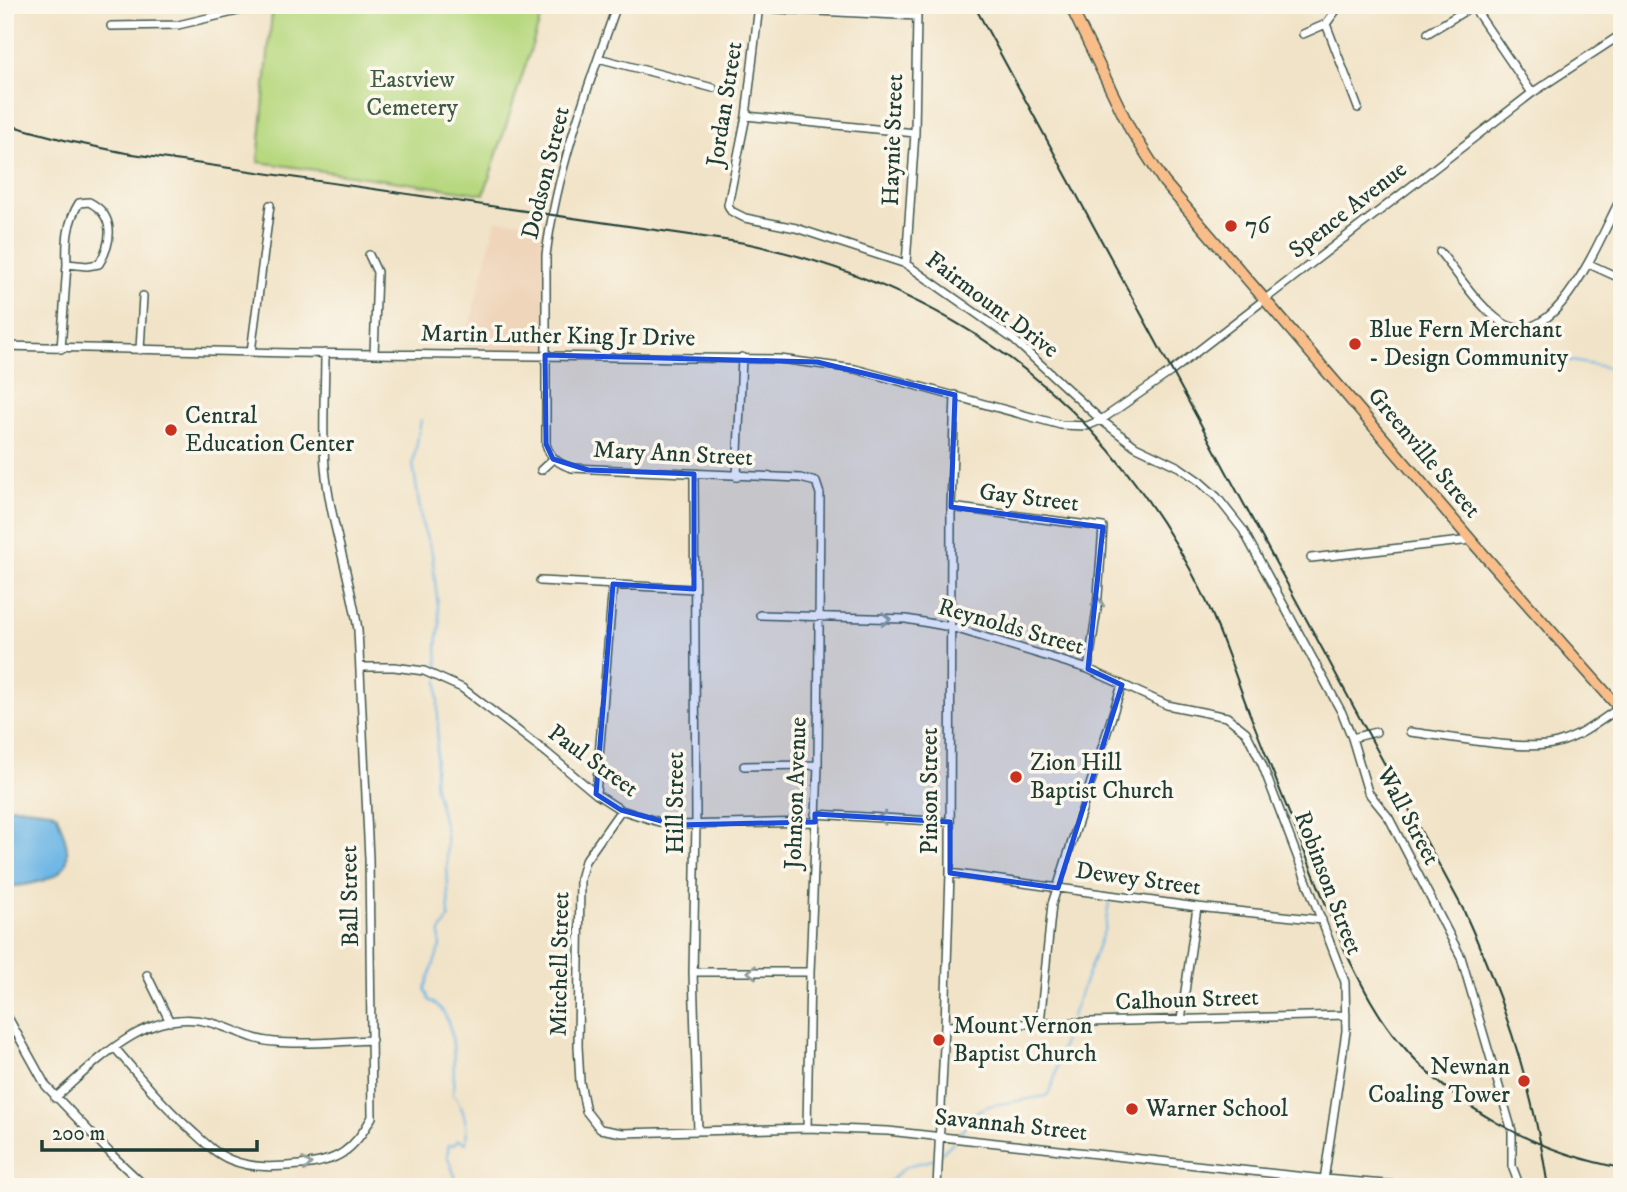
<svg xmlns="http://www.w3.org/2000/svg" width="1627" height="1192" font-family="'IM FELL DW Pica',serif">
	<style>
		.built { fill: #efd6bb }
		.green { fill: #b7d87f; stroke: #6b8a5a; stroke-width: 2 }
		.water { fill: #6db6e5; stroke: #467a8c; stroke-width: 2 }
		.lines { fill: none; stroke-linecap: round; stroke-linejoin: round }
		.stream { stroke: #6db6e5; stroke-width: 2 }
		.minor-casing { stroke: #3e564a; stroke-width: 10 }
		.major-casing { stroke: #3e564a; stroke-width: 13 }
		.minor { stroke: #fff; stroke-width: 7 }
		.major { stroke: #f8bd89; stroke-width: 10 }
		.rail { stroke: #1f3d34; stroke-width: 2 }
		.oneway { stroke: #8f9e9a }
		.marked { fill: #1d4ed8; fill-opacity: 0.2; stroke: #1d4ed8; stroke-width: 5; stroke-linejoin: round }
		.poi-dot { fill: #c8321e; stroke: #fbf7ec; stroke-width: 2.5 }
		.labels { text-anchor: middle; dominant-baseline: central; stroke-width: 7; stroke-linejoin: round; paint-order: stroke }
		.park-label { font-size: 24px; fill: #3d5c43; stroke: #fbf7ec }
		.street-label { font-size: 24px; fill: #1f3d34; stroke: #fbf7ec }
		.poi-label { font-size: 24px; fill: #1f3d34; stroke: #fbf7ec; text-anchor: start }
	</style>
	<rect width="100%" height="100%" fill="#fbf7ec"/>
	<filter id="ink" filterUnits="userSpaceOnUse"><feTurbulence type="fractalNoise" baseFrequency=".0143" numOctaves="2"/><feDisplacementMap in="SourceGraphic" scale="14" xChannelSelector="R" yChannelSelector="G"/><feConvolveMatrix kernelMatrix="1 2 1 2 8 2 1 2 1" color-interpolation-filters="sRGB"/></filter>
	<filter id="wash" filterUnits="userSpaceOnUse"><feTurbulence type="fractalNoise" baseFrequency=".00686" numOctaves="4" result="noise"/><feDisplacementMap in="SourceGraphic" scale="28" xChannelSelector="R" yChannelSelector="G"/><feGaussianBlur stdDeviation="1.57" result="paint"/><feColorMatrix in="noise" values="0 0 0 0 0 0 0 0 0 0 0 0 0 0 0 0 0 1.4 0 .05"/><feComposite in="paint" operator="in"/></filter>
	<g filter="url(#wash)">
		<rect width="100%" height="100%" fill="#f1e3c7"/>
		<path class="built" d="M 496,220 L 552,223 L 549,357 L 462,356 Z"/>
		<path class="green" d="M 282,5 L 545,5 L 484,194 L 258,162 L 272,12 Z"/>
		<path class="water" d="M 17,807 L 50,811 L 57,815 C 61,827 69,845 67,859 C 66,880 22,887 5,886 L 5,808 Z"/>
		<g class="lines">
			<path class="stream" d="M 1530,362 L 1548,357 L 1622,370
				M 421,420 L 413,464 L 422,524 L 432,553 L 440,624 L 437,644 L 438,674
				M 438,680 L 438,728 L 434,783 L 446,832 L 449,918 L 440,932 L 440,947 L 425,988 L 429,1000 C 459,1013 454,1066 453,1094 C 464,1108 468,1126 466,1143 L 458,1140 L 454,1145 L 449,1145 L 447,1155 L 459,1187
				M 1071,1018 L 1105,928 L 1109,902
				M 959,1135 L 975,1113 L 988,1106 L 1046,1096 C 1056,1087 1061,1043 1068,1026
				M 942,1153 L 953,1142
				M 882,1187 C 891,1182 897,1173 906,1167 C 914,1162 926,1164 935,1158"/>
		</g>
	</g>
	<g filter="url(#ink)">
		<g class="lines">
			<g class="minor-casing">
				<path id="minor" d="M 617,5 C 588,86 557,169 546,255 L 546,444 C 550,458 559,464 572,468 L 800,478 L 816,482 L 820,494 L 818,765 L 810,972 L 807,1128
					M 759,5 L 746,116 L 728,205 L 731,211 L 745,218 L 796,228 L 906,264 L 1014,340 L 1101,420 L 1135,446 L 1179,467 L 1199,481 L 1217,497 L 1243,530 L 1342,713 L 1352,738 L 1368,792 L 1389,818 L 1461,957 L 1512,1131 L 1512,1166 L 1520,1187
					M 1340,5 L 1326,24 L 1358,108
					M 1472,5 L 1532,93
					M 759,8 L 917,16 L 915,133 L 906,264
					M 111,26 L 178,25 L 263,5
					M 1428,33 L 1473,6
					M 1303,34 L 1326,24
					M 598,58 L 713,88
					M 746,116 L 915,133
					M 89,202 C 115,215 113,241 99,264 L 87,266 L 67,264 C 66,242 67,222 79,203 Z
					M 1440,252 C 1457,273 1474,300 1496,318 C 1553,366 1602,231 1622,196
					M 369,255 L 377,272 L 374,354
					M 1589,264 L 1622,279
					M 5,346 L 290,353 L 780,359 L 855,369 L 1061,425 L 1087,426 L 1101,420 L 1172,371 L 1532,93 L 1622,34
					M 61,349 L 67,264
					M 140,350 L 143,296
					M 251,352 L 270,205
					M 541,470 L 553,459
					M 694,474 L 696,823 L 693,972 L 698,1131
					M 737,477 L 742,357
					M 951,507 L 1103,527 L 1097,609 L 1088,669
					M 1311,558 L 1471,540
					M 540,581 L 694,589
					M 760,615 L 906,619 L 951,627 L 1088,669 L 1167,705 L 1227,717 L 1246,732 L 1262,764 L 1345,982 L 1346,1031 L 1323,1187
					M 360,667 L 394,667 L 424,671 L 462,688 L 547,753 L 596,794 L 621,810 L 659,822 L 676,825 L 815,822
					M 1410,732 C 1446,736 1525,752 1557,743 C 1580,737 1600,721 1619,708
					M 1352,738 L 1376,732
					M 744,766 L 818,765
					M 596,794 L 613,584
					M 621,810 L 585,861 L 580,879 L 578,1046 L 580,1082 L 586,1111 L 600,1129 L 622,1133 L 807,1128 L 888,1131 L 1324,1179 L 1421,1187
					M 815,814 L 950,822
					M 950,873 L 1197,907 L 1322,920
					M 693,972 L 810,972
					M 147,975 L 170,1022
					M 5,1012 L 46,1086 L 113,1156 L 146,1187
					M 1181,1020 L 1197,907
					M 1040,1023 L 1052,904 L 1122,685
					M 945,1026 L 1346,1015
					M 115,1048 C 141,1079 162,1104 192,1131 C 204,1142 216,1154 231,1160 C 253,1169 277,1167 300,1165 C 338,1162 354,1150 372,1117 L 369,858 L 358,630 C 350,575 330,522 325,467 C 322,429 325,391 325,353
					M 55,1098 C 97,1061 147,1007 208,1022 C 231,1027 252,1041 275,1042 C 307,1045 341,1041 372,1040
					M 937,1187 L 945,1026 L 950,873 L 951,507 L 955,395"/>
			</g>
			<g class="major-casing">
				<path id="major" d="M 1070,5 L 1130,129 L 1164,182 L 1476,546 L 1622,711"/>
			</g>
			<use href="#minor" class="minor"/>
			<use href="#major" class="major"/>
			<path class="rail" d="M 974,5 L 1463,909 C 1504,999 1534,1089 1548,1187
				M 5,124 L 68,141 L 126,153 L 745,243 C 952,287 1108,402 1203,594 C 1222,633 1235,676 1251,717 C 1282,795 1313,875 1346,953 C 1361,983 1376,1014 1398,1040 C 1453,1108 1536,1152 1622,1168"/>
		</g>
		<defs><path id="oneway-chevron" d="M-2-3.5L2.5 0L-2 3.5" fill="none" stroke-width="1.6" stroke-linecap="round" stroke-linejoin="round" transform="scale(1.75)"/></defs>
		<g class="oneway">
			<use href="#oneway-chevron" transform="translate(1098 602) rotate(-85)"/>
			<use href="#oneway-chevron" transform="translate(886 619) rotate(1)"/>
			<use href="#oneway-chevron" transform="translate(882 818) rotate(-177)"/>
			<use href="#oneway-chevron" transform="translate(752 972) rotate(-180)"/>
			<use href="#oneway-chevron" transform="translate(307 1164) rotate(-8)"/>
		</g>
	</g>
	<path class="marked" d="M 545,355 L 817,362 L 955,395 L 951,507 L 1103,527 L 1088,669 L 1122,685 L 1058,888 L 950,873 L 950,822 L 815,814 L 815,822 L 676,825 L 621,810 L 596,794 L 613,584 L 694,589 L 694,474 L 588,470 L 553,459 L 546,444 Z"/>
	<g class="poi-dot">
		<circle cx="1231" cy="226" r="7"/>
		<circle cx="1355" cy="344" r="7"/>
		<circle cx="171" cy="430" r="7"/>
		<circle cx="1016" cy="777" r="7"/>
		<circle cx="939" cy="1040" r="7"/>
		<circle cx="1524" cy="1081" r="7"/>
		<circle cx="1132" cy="1109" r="7"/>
	</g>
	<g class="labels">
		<g class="park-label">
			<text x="412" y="80">Eastview<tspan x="412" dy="28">Cemetery</tspan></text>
		</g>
		<g class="street-label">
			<text transform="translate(725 104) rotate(-81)">Jordan Street</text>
			<text transform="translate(893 140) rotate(-88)">Haynie Street</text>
			<text transform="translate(546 173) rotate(-76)">Dodson Street</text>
			<text transform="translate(1348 210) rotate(-38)">Spence Avenue</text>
			<text transform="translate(992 305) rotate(37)">Fairmount Drive</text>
			<text transform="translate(558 336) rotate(1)">Martin Luther King Jr Drive</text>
			<text transform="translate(1424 453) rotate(50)">Greenville Street</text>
			<text transform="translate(673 454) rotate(3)">Mary Ann Street</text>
			<text transform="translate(1029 498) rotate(7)">Gay Street</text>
			<text transform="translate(1011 627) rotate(16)">Reynolds Street</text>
			<text transform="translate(593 761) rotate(36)">Paul Street</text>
			<text transform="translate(930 791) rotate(-90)">Pinson Street</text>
			<text transform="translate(796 793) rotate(-88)">Johnson Avenue</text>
			<text transform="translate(676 803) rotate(-90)">Hill Street</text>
			<text transform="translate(1408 816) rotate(62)">Wall Street</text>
			<text transform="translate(1138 879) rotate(8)">Dewey Street</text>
			<text transform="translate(1328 883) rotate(69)">Robinson Street</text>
			<text transform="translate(350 896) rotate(-91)">Ball Street</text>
			<text transform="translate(560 964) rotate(-89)">Mitchell Street</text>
			<text transform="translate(1187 1000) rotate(-2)">Calhoun Street</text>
			<text transform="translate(1011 1125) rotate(6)">Savannah Street</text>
		</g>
		<g class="poi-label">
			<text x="1245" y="226">76</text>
			<text x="1369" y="330">Blue Fern Merchant<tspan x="1369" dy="28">- Design Community</tspan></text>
			<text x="185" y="416">Central<tspan x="185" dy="28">Education Center</tspan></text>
			<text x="1030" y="763">Zion Hill<tspan x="1030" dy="28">Baptist Church</tspan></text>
			<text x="953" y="1026">Mount Vernon<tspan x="953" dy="28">Baptist Church</tspan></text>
			<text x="1510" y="1067" text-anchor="end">Newnan<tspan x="1510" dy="28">Coaling Tower</tspan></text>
			<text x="1146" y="1109">Warner School</text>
		</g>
	</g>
	<rect width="1627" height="1192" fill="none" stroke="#fbf7ec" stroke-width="28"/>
	<path d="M42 1140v10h215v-10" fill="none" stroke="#1f3d34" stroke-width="3.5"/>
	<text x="52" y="1140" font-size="21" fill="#1f3d34" stroke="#fbf7ec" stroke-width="5" paint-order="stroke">200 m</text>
</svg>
